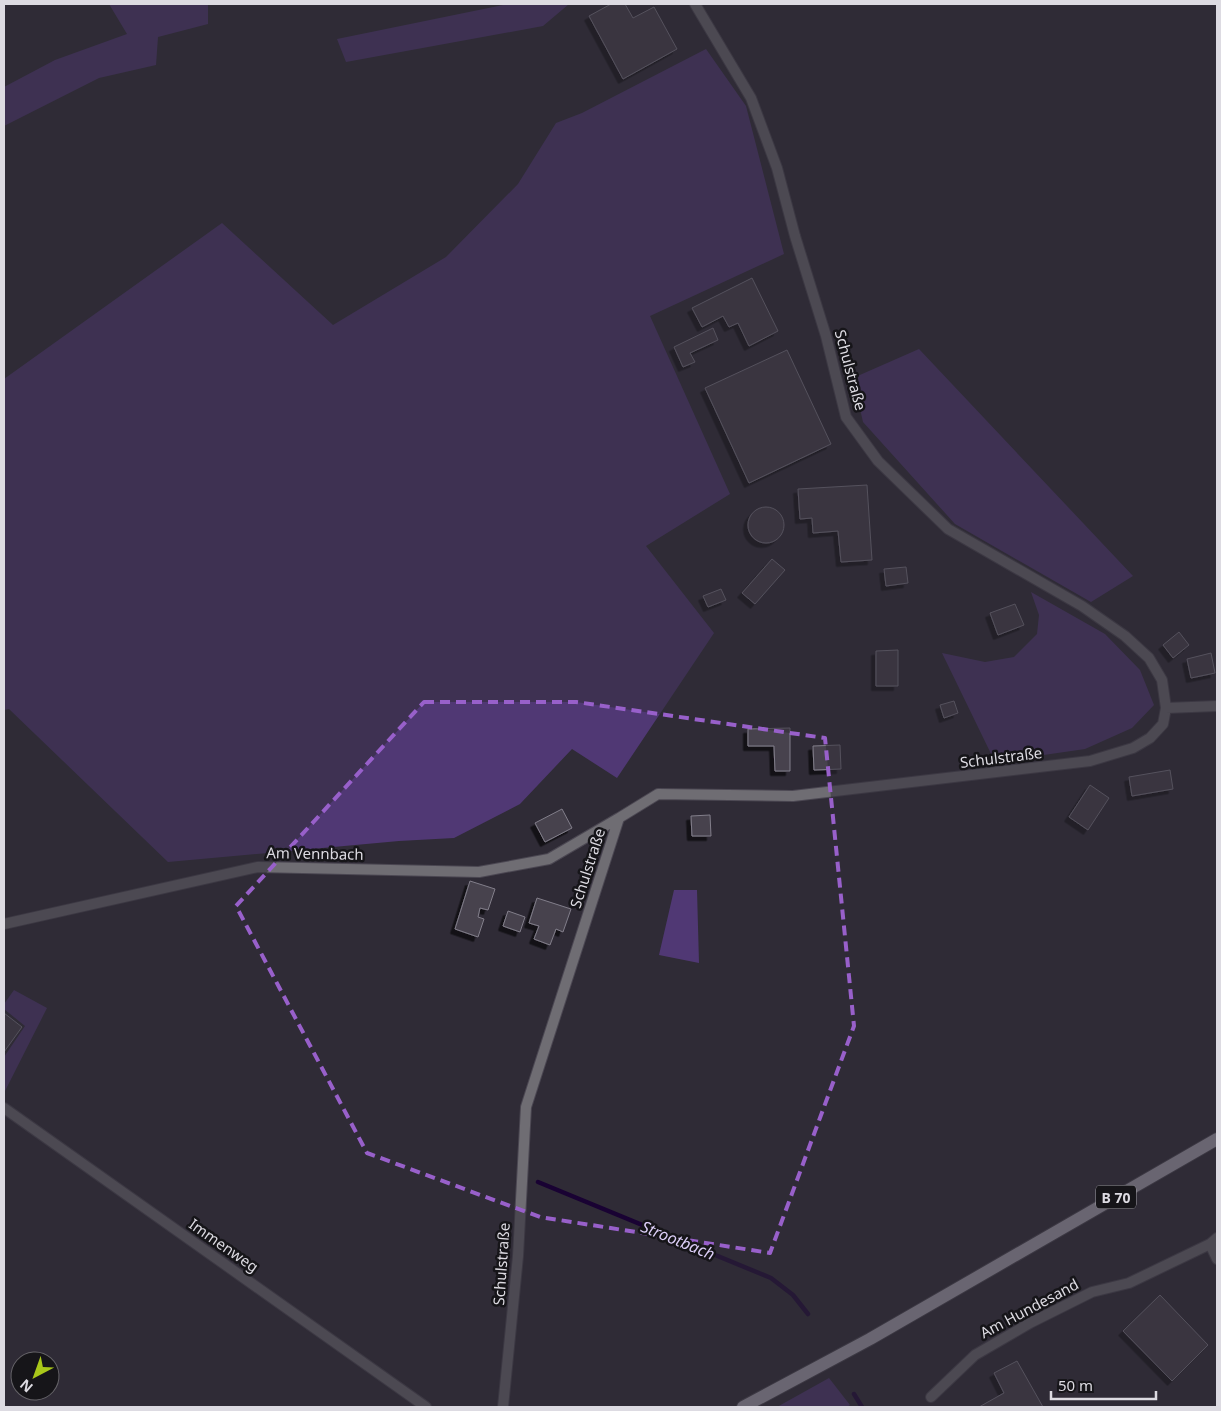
<svg xmlns="http://www.w3.org/2000/svg" width="1221" height="1411" font-family="'Noto Sans',sans-serif">
	<style>
		.green { fill: #503874 }
		.lines { fill: none; stroke-linecap: round; stroke-linejoin: round }
		.stream { stroke: #190233; stroke-width: 4.5 }
		.building { fill: #46434e; stroke: #827e8a; filter: url(#shadow) }
		.minor-casing { stroke: #4b4752; stroke-width: 12 }
		.primary-casing { stroke: #4b4752; stroke-width: 14 }
		.minor { stroke: #6f6d73; stroke-width: 10 }
		.primary { stroke: #b0acb8; stroke-width: 12 }
		.marked { fill: none; stroke: #9860ca; stroke-width: 4; stroke-dasharray: 10 6; stroke-linejoin: round }
		.labels { text-anchor: middle; dominant-baseline: central; stroke-width: 5; stroke-linejoin: round; paint-order: stroke }
		.shield { fill: #161519; stroke: #a1a0a6; stroke-width: 1 }
		.shield-label { font-size: 14px; font-weight: bold; fill: #dddbe2 }
		.street-label { font-size: 15px; fill: #dddbe2; stroke: #161519 }
		.water-label { font-size: 16px; font-style: italic; fill: #dccef7; stroke: #161519 }
	</style>
	<defs>
		<filter id="shadow"><feDropShadow dx="-4.5" dy="4.5" stdDeviation="0" flood-color="#0009"/></filter>
	</defs>
	<rect width="100%" height="100%" fill="#2f2b36"/>
	<path class="green" d="M 109,4 L 208,4 L 208,24 L 158,37 L 156,65 L 99,78 L 4,126 L 4,87 L 55,60 L 127,34 Z
		M 508,4 L 569,4 L 543,26 L 346,62 L 337,39 Z
		M 706,49 L 746,106 L 784,254 L 650,316 L 730,494 L 646,546 L 714,633 L 617,778 L 572,749 L 520,804 L 454,838 L 399,841 L 168,862 L 9,709 L 4,710 L 4,379 L 222,223 L 333,325 L 446,257 L 518,184 L 556,123 L 582,113 Z
		M 919,349 L 1133,576 L 1091,602 L 955,524 L 863,422 L 853,378 Z
		M 1031,592 L 1105,634 L 1140,670 L 1154,705 L 1132,728 L 1085,749 L 995,762 L 942,653 L 985,662 L 1014,657 L 1037,634 L 1039,615 Z
		M 674,890 L 697,890 L 699,963 L 659,955 Z
		M 14,990 L 47,1008 L 4,1093 L 4,1057 L 25,1026 L 4,1009 L 4,1004 Z
		M 829,1378 L 850,1405 L 847,1407 L 777,1407 Z"/>
	<g class="lines">
		<path class="stream" d="M 538,1182 L 771,1278 L 793,1295 L 808,1314
			M 854,1394 L 862,1407"/>
	</g>
	<path class="building" d="M 611,4 L 625,4 L 633,18 L 654,7 L 677,49 L 623,79 L 589,16 Z
		M 752,278 L 778,331 L 749,346 L 738,323 L 729,327 L 723,316 L 702,327 L 692,308 Z
		M 713,328 L 718,340 L 690,353 L 695,362 L 683,367 L 674,347 Z
		M 787,350 L 831,444 L 749,483 L 705,388 Z
		M 867,485 L 872,560 L 841,562 L 838,531 L 813,533 L 812,518 L 800,519 L 798,489 Z
		M748 525a18 18 0 1 1 36 0a18 18 0 1 1-36 0Z
		M 772,559 L 785,570 L 755,604 L 742,593 Z
		M 906,567 L 908,583 L 886,586 L 884,569 Z
		M 721,589 L 726,600 L 708,607 L 703,596 Z
		M 1015,604 L 1024,625 L 998,635 L 990,613 Z
		M 1179,632 L 1189,645 L 1173,658 L 1163,645 Z
		M 898,650 L 898,686 L 876,686 L 876,651 Z
		M 1211,653 L 1215,673 L 1191,678 L 1187,659 Z
		M 954,701 L 958,713 L 944,718 L 940,705 Z
		M 790,728 L 790,771 L 775,771 L 774,746 L 748,746 L 748,729 Z
		M 840,745 L 841,769 L 814,770 L 813,746 Z
		M 1170,770 L 1173,789 L 1132,796 L 1129,777 Z
		M 1090,785 L 1109,798 L 1088,830 L 1069,817 Z
		M 562,809 L 572,828 L 545,842 L 535,823 Z
		M 710,815 L 711,836 L 692,836 L 691,816 Z
		M 470,881 L 495,889 L 488,910 L 480,908 L 478,917 L 484,919 L 478,937 L 455,929 Z
		M 537,898 L 571,909 L 563,932 L 556,929 L 550,945 L 534,939 L 539,926 L 529,923 Z
		M 508,911 L 525,917 L 520,932 L 503,926 Z
		M 4,1013 L 22,1027 L 4,1052 Z
		M 1160,1295 L 1208,1345 L 1172,1381 L 1123,1331 Z
		M 1017,1361 L 1043,1407 L 979,1407 L 1004,1393 L 994,1373 Z"/>
	<g class="lines">
		<g class="minor-casing">
			<path id="minor" d="M 1166,708 L 1217,706
				M 4,924 L 258,867 L 479,872 L 549,859 L 619,818
				M 4,1108 L 426,1407
				M 1210,1244 L 1217,1259
				M 931,1397 L 975,1355 L 1030,1323 L 1092,1292 L 1129,1283 L 1210,1244 L 1217,1238
				M 503,1407 L 518,1256 L 526,1107 L 619,818 L 658,794 L 793,796 L 1090,761 L 1133,748 L 1150,738 L 1163,724 L 1166,708 L 1162,680 L 1149,658 L 1125,636 L 1082,606 L 948,529 L 878,461 L 846,417 L 826,336 L 795,236 L 777,168 L 751,98 L 695,4"/>
		</g>
		<g class="primary-casing">
			<path id="primary" d="M 743,1407 L 870,1339 L 1217,1139"/>
		</g>
		<use href="#minor" class="minor"/>
		<use href="#primary" class="primary"/>
	</g>
	<path d="M0 0H1221V1411H0ZM 424,702 L 576,702 L 825,738 L 854,1026 L 770,1253 L 540,1217 L 367,1153 L 236,906 Z" fill="#2f2b36" fill-opacity=".55" fill-rule="evenodd"/>
	<path class="marked" d="M 424,702 L 576,702 L 825,738 L 854,1026 L 770,1253 L 540,1217 L 367,1153 L 236,906 Z"/>
	<g class="labels">
		<rect class="shield" x="1096" y="1185.5" width="40" height="23" rx="4"/>
		<g class="shield-label">
			<text x="1116" y="1197">B 70</text>
		</g>
		<g class="street-label">
			<text transform="translate(851 370) rotate(75)">Schulstraße</text>
			<text transform="translate(1001 757) rotate(-7)">Schulstraße</text>
			<text transform="translate(315 853) rotate(1)">Am Vennbach</text>
			<text transform="translate(587 868) rotate(-72)">Schulstraße</text>
			<text transform="translate(224 1245) rotate(35)">Immenweg</text>
			<text transform="translate(501 1264) rotate(-86)">Schulstraße</text>
			<text transform="translate(1029 1308) rotate(-28)">Am Hundesand</text>
		</g>
		<g class="water-label">
			<text transform="translate(678 1240) rotate(22)">Strootbach</text>
		</g>
	</g>
	<rect width="1221" height="1411" fill="none" stroke="#dddbe2" stroke-width="10"/>
	<g transform="translate(35 1376) rotate(221)"><circle r="24" fill="#161519" stroke="#666469"/>
	<path d="M0-4L9 19L0 12L-9 19Z" fill="#a9c71a"/>
	<text y="-8" font-size="14" font-weight="bold" text-anchor="middle" fill="#dddbe2">N</text>
	</g>
	<path d="M1051 1391v8h105v-8" fill="none" stroke="#dddbe2" stroke-width="2.5"/>
	<text x="1058" y="1391" font-size="15" fill="#dddbe2" stroke="#161519" stroke-width="4" paint-order="stroke">50 m</text>
</svg>
